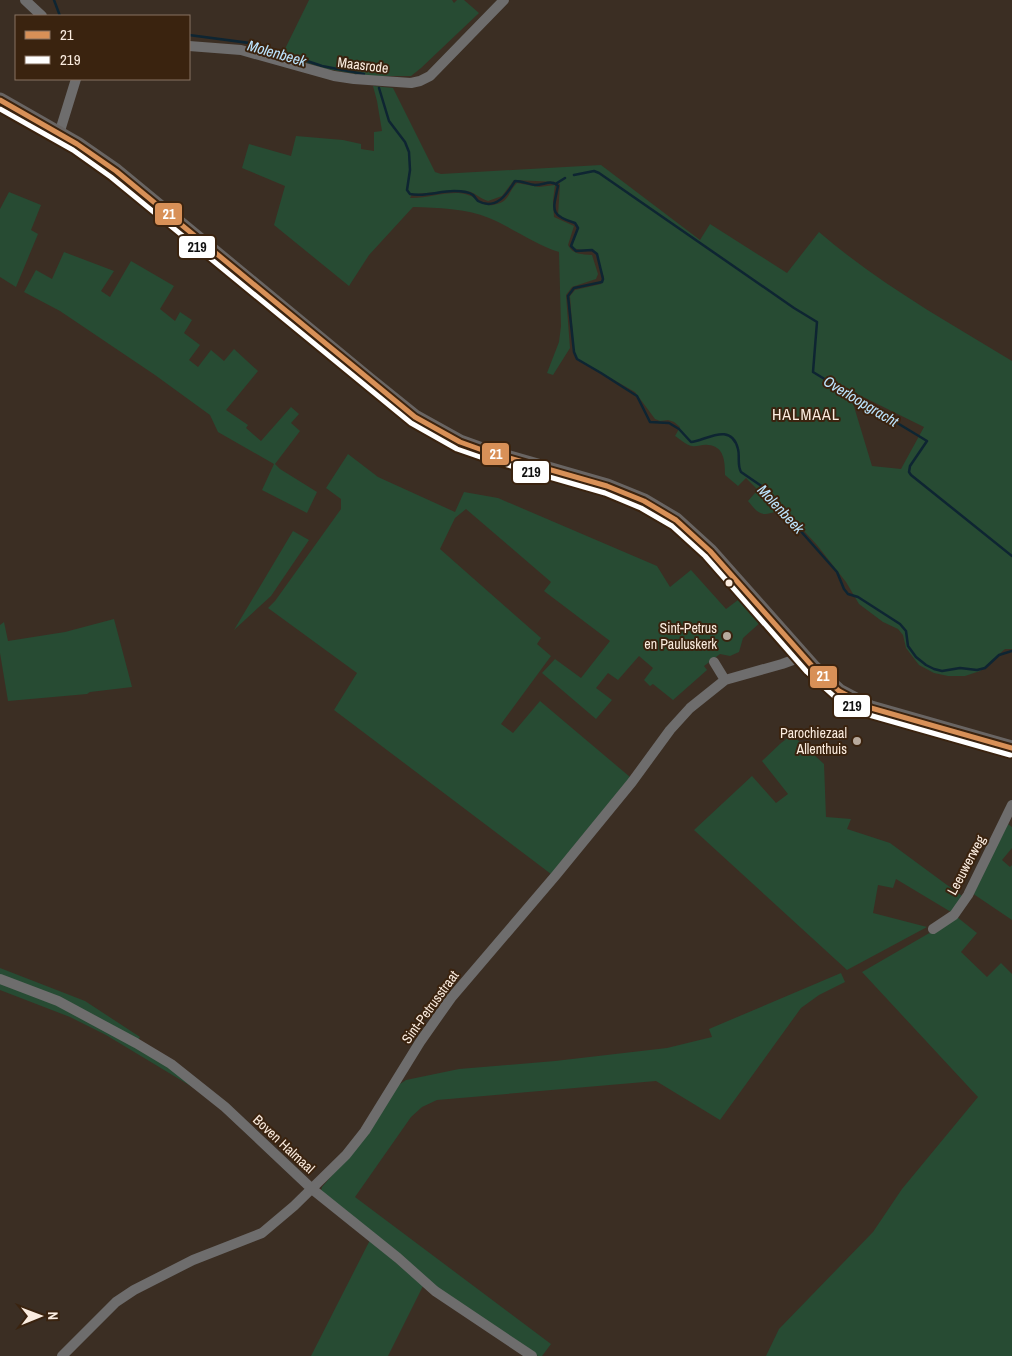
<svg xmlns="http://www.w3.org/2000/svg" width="1012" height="1356" font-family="'Archivo Narrow',sans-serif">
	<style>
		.green { fill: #274b33; fill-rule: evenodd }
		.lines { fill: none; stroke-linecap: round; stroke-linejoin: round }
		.stream { stroke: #0e2532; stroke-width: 2.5 }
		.street { stroke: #6e6d6d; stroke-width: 10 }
		.secondary { stroke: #696563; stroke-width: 15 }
		.bus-1-casing { stroke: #3a230f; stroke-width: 9 }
		.bus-2-casing { stroke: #3a230f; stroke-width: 9 }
		.bus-1 { stroke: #d89057; stroke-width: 5 }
		.bus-2 { stroke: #fff; stroke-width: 5 }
		.bus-dot { fill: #fbecdf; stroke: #3a230f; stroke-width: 2 }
		.poi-dot { fill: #b8aa9d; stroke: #3a230f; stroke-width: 2 }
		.labels { text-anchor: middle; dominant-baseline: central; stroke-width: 4; stroke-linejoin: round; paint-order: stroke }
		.street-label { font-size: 14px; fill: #fbecdf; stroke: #3a230f }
		.poi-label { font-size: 14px; fill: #fbecdf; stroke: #3a230f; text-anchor: end }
		.water-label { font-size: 15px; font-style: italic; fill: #bde5ff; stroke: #3a230f }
		.quarter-label { font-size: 16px; letter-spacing: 1px; fill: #fbecdf; stroke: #3a230f }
		.line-badge { stroke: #3a230f; stroke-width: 2 }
		.badge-label { font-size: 14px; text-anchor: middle; font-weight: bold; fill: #fff }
		.pale-badge-label { font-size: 14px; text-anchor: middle; font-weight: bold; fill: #111 }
	</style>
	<rect width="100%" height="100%" fill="#3b2e23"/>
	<path class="green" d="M 309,0 L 452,0 L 454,3 L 457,0 L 464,0 L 479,13 L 421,68 L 411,76 L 369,76 L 327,69 L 282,55 Z
		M 373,86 L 393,88 L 435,172 L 441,174 L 601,165 L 700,240 L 710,224 L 787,273 L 819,232 C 878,283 946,321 1012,361 L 1012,649 L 1005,649 L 980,671 L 965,676 L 948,676 L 934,673 L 919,665 L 906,648 L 903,635 L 898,629 L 883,622 L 859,604 L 846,582 L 817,545 L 804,531 L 777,509 C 773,514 777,511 771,513 C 759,517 755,509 748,501 L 755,493 L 756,488 L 746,478 L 738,486 L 725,475 C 725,461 724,446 708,445 C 703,444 697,447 692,446 C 686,445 680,439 675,436 L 680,427 L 674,422 L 668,420 L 660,421 L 655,419 L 635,392 L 577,359 L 574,351 L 570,296 L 575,290 L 601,284 L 604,277 L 595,252 C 588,248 580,252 572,247 L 578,225 L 558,215 L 560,184 L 557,182 L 514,180 L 502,196 L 488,201 C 481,199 476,194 471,192 C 462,188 423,194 412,194 L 410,198 C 427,199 452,189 468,195 C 481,199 481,210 500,203 C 509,200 510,189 517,183 L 539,187 L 555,185 L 553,201 L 554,217 L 574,226 L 568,245 C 573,255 582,254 592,255 L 598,274 L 596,279 L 572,287 L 566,295 L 570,348 L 553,375 L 547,373 L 559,342 L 561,326 L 559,252 C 534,244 513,228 489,218 C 466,208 438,208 413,207 L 369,255 L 349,286 L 274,225 L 285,186 L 242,168 L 249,144 L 291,156 L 296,136 L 343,140 L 361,144 L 361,149 L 374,151 L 374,132 L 382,131 L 377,101 ZM 849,390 L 924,427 L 901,469 L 872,466 Z
		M 9,192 L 41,205 L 31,230 L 38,234 L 16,287 L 0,277 L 0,209 Z
		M 64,252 L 114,271 L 101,291 L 110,297 L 131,261 L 174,286 L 160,309 L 175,321 L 180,312 L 192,320 L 184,333 L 200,345 L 189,360 L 198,367 L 211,350 L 224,361 L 234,349 L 258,371 L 226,410 L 248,425 L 246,428 L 261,441 L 291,407 L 299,414 L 291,423 L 300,431 L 275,464 L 280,469 L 317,492 L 307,513 L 262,490 L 274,464 L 218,432 L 210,415 L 155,375 L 60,311 L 24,292 L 36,270 L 52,279 Z
		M 348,454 L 378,477 L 455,512 L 464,492 L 498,498 L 657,566 L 670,587 L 691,570 L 726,609 L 742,597 L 762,621 L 743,638 L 739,652 L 730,656 L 720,654 L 704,666 L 707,670 L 673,700 L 653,684 L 650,686 L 644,680 L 653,668 L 639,656 L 618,680 L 608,673 L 596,688 L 612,700 L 596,719 L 542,673 L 555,659 L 581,678 L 610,641 L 544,591 L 551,582 L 466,509 L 455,518 L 440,549 L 541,638 L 537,644 L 551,656 L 501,724 L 513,733 L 540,701 L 630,777 L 551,874 L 334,710 L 357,673 L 268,608 L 275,601 L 341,509 L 341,499 L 326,488 Z
		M 293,531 L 309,540 L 271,596 L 234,630 Z
		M 114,619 L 132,687 L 90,692 L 87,694 L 8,701 L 0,653 L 0,625 L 4,622 L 8,641 L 65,632 Z
		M 792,735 L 824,764 L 826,817 L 851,819 L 847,829 L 890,843 L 962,896 L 951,912 L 896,879 L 893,888 L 878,885 L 873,913 L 927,927 L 847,970 L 694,830 L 752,776 L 776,803 L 788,794 L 762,761 L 781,743 Z
		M 1008,824 L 1012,827 L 1012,848 L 1002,860 L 1010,867 L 1012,865 L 1012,920 L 972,893 Z
		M 957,917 L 977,933 L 961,952 L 987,977 L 1001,963 L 1012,974 L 1012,1356 L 766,1356 L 779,1329 L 873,1232 L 902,1189 L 978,1097 L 862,972 Z
		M 0,968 L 85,1001 L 140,1037 L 138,1040 L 0,976 Z
		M 841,973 L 845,982 L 819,995 L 801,1008 L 720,1120 L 656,1081 L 437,1100 L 422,1107 L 411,1117 L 355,1197 L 551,1344 L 542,1356 L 538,1356 L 441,1292 L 321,1191 L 322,1187 L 366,1136 L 397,1086 L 406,1080 L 459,1069 L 555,1061 L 667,1048 L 712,1037 L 709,1029 Z
		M 0,982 L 69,1010 L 143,1049 L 204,1094 L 106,1035 L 70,1017 L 0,990 Z
		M 370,1240 L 423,1286 L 388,1356 L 311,1356 Z"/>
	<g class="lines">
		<path class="stream" d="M 54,0 L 60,16
			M 189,35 L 257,44 L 322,66 L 364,74
			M 379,88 L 389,121 L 405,142 L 409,152 L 410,170 L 407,190 L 410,194 C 425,197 439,191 454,191 C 460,191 468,191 473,195 C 474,196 477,200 478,201 C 496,211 507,194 515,181 C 522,181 528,184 535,185 C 544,185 552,179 558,186 C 553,210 549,215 575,223 L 578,228 L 571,246 L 576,251 L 592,250 L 597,254 L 603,279 L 602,282 L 574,288 L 568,296 L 574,352 L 577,359 L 601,373 L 637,396 L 650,422 L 669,423 L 679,429 L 691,442 C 705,441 731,421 738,449 C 740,456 737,465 741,472 L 766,489 L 775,502 L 837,572 L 844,589 L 848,594 L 858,597 L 900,624 L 906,631 L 908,646 L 916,657 L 926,665 L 934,669 L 942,671 L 960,668 L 977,670 L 985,668 L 999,655 L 1012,651
			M 574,175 L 594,171 L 599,173 L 794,308 L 817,322 L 813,372 L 927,441 L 910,466 L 909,472 L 911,475 L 1012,556
			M 557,183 L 565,178"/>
		<path class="street" d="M 25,0 L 42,16
			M 189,46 L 241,50 L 334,76 L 354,79 L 411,83 L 420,81 L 430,76 L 504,0
			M 59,134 L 76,79
			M 714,662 L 725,680
			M 933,929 L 954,915 L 968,895 L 1012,805
			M 0,979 L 58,1001 L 136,1043 L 171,1064 L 225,1107 L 312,1189 L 398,1258 L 435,1291 L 532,1356
			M 62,1356 L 116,1302 L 134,1290 L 193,1260 L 262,1233 L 294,1206 L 346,1155 L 365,1131 L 420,1042 L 451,998 L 556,875 L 632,782 L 670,730 L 690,708 L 725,680 L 782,664 L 793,660 L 802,654"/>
		<path class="secondary" d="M 0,100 L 77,144 L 116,171 L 369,380 L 415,417 L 460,442 L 485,451 L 607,486 L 644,501 L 676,520 L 710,551 L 813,667 L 839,691 L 871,708 L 1012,748"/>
		<g class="bus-1-casing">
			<path id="bus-1" d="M 0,100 L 77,144 L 116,171 L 415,417 L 460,442 L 485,451 L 607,486 L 644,501 L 676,520 L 710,551 L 813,667 L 839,691 L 871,708 L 1012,748"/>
		</g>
		<g class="bus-2-casing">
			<path id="bus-2" d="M 0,109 L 73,150 L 111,177 L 411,423 L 457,449 L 483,458 L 605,493 L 641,508 L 672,526 L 705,556 L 807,672 L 835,697 L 869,715 L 1010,755"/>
		</g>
		<use href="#bus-1" class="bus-1"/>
		<use href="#bus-2" class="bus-2"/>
	</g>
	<circle class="bus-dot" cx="729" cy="583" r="4.5"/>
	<g class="poi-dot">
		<circle cx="727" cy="636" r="5"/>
		<circle cx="857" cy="741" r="5"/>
	</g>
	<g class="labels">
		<g class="street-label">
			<text transform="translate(363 65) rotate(7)">Maasrode</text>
			<text transform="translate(966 865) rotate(-62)">Leeuwerweg</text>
			<text transform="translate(430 1007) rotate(-54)">Sint-Petrusstraat</text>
			<text transform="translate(284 1144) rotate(43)">Boven Halmaal</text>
		</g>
		<g class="poi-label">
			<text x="717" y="628">Sint-Petrus<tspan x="717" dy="16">en Pauluskerk</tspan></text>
			<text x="847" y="733">Parochiezaal<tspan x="847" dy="16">Allenthuis</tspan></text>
		</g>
		<g class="water-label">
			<text transform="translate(277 53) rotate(16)">Molenbeek</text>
			<text transform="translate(861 401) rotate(31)">Overloopgracht</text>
			<text transform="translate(781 509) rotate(47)">Molenbeek</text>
		</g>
		<g class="quarter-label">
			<text x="806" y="414">HALMAAL</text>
		</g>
	</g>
	<g class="line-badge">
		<rect x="154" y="202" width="29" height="24" rx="5" fill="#d89057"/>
		<rect x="178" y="235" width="38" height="24" rx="5" fill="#fff"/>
		<rect x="481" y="442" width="29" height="24" rx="5" fill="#d89057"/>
		<rect x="512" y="460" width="38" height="24" rx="5" fill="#fff"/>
		<rect x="809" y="665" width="29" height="24" rx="5" fill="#d89057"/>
		<rect x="833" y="694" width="38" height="24" rx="5" fill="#fff"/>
	</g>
	<g class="badge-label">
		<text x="169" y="219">21</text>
		<text x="496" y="459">21</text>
		<text x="823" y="681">21</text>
	</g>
	<g class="pale-badge-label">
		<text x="197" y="252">219</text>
		<text x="531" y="477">219</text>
		<text x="852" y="711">219</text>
	</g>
	<rect x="15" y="15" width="175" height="65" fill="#3a230f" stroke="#877362"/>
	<rect x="25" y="31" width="25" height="8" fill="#d89057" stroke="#877362"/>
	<text x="60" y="40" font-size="15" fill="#fbecdf">21</text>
	<rect x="25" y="56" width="25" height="8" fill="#ffffff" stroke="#877362"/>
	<text x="60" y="65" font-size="15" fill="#fbecdf">219</text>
	<g transform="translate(40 1316) rotate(89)" stroke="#3a230f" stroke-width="4" paint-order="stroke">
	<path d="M0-4L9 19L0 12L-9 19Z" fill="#fbecdf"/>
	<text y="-8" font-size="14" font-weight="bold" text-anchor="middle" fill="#fbecdf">N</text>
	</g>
</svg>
